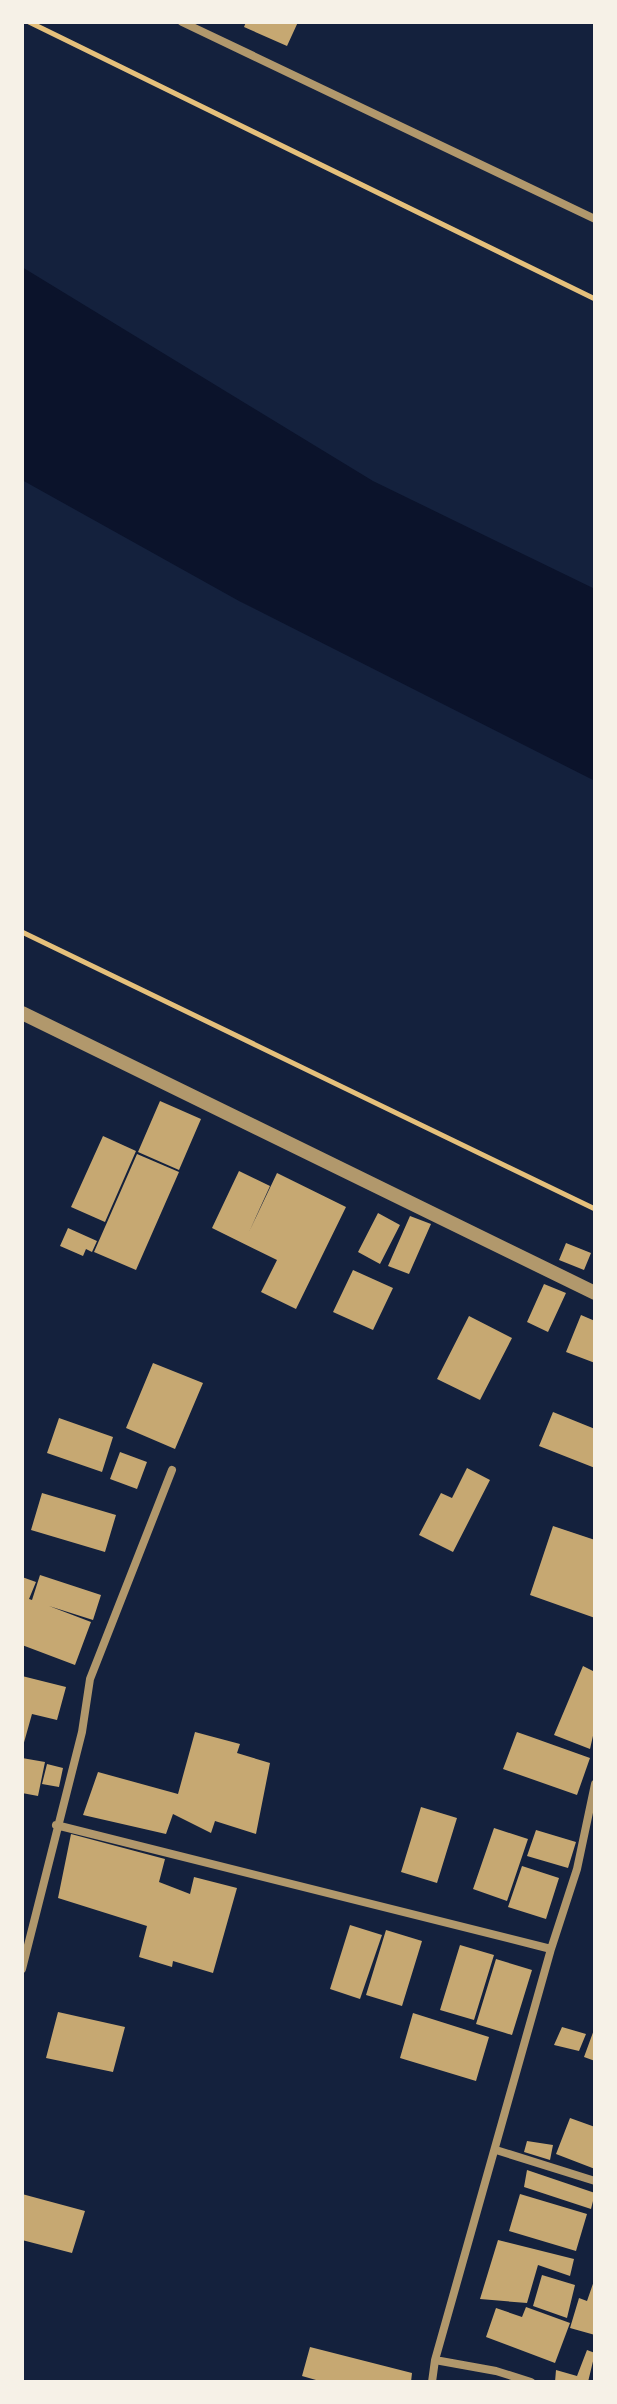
<svg xmlns="http://www.w3.org/2000/svg" width="617" height="2404" font-family="Jost,sans-serif">
	<style>
		.water { fill: #0b132b }
		.building { fill: #c6a872 }
		.lines { fill: none; stroke-linecap: round; stroke-linejoin: round }
		.path { stroke: #e5c07b; stroke-width: 5 }
		.minor { stroke: #b1986c; stroke-width: 8 }
		.tertiary { stroke: #b1986c; stroke-width: 14 }
	</style>
	<rect width="100%" height="100%" fill="#14213d"/>
	<path class="water" d="M 22,267 L 373,481 L 595,589 L 595,781 L 239,601 L 22,480 Z"/>
	<path class="building" d="M 246,22 L 298,22 L 287,46 L 244,27 Z
		M 160,1101 L 201,1119 L 179,1170 L 138,1152 Z
		M 103,1136 L 136,1151 L 105,1222 L 71,1207 Z
		M 137,1154 L 179,1172 L 136,1270 L 94,1252 Z
		M 239,1171 L 270,1186 L 249,1232 L 277,1173 L 346,1207 L 296,1309 L 261,1292 L 277,1260 L 212,1228 Z
		M 378,1213 L 400,1225 L 380,1264 L 358,1252 Z
		M 410,1216 L 431,1224 L 409,1274 L 388,1266 Z
		M 68,1228 L 97,1241 L 92,1252 L 86,1249 L 83,1256 L 60,1246 Z
		M 566,1243 L 591,1253 L 584,1270 L 559,1260 Z
		M 353,1270 L 393,1288 L 373,1330 L 333,1312 Z
		M 544,1284 L 566,1293 L 548,1332 L 527,1322 Z
		M 581,1315 L 595,1321 L 595,1363 L 566,1352 Z
		M 469,1316 L 512,1338 L 480,1400 L 437,1379 Z
		M 153,1363 L 203,1383 L 175,1449 L 126,1428 Z
		M 553,1412 L 595,1429 L 595,1468 L 539,1446 Z
		M 59,1418 L 113,1437 L 102,1472 L 47,1453 Z
		M 120,1452 L 147,1462 L 137,1489 L 110,1479 Z
		M 467,1468 L 490,1480 L 453,1552 L 419,1535 L 441,1493 L 452,1498 Z
		M 42,1493 L 116,1515 L 105,1552 L 31,1530 Z
		M 553,1526 L 595,1540 L 595,1618 L 530,1595 Z
		M 40,1575 L 101,1595 L 93,1620 L 49,1606 L 91,1622 L 75,1665 L 22,1645 L 22,1577 L 36,1582 L 29,1599 L 32,1600 Z
		M 583,1666 L 595,1672 L 595,1727 L 590,1749 L 554,1735 Z
		M 22,1676 L 66,1687 L 57,1720 L 32,1714 L 23,1746 Z
		M 195,1732 L 240,1744 L 237,1753 L 270,1763 L 256,1834 L 215,1821 L 211,1833 L 173,1814 L 166,1834 L 83,1815 L 98,1772 L 178,1794 Z
		M 517,1732 L 590,1758 L 577,1795 L 503,1769 Z
		M 22,1758 L 45,1762 L 38,1796 L 22,1793 Z
		M 47,1764 L 63,1768 L 59,1787 L 42,1784 Z
		M 421,1807 L 457,1818 L 437,1883 L 401,1872 Z
		M 494,1828 L 528,1839 L 507,1901 L 473,1889 Z
		M 536,1830 L 576,1842 L 568,1868 L 527,1856 Z
		M 71,1834 L 165,1859 L 159,1882 L 190,1894 L 194,1877 L 237,1888 L 213,1973 L 173,1961 L 172,1967 L 139,1957 L 147,1926 L 58,1898 Z
		M 522,1866 L 559,1878 L 546,1919 L 508,1907 Z
		M 350,1925 L 382,1935 L 360,1999 L 330,1989 Z
		M 386,1930 L 422,1941 L 402,2006 L 366,1995 Z
		M 460,1945 L 494,1955 L 474,2020 L 440,2010 Z
		M 496,1959 L 532,1970 L 512,2035 L 476,2024 Z
		M 58,2012 L 125,2027 L 113,2072 L 46,2058 Z
		M 413,2013 L 489,2037 L 476,2081 L 400,2058 Z
		M 562,2027 L 586,2034 L 579,2051 L 554,2045 Z
		M 595,2027 L 595,2061 L 584,2057 Z
		M 570,2118 L 595,2127 L 595,2169 L 556,2154 Z
		M 527,2141 L 553,2145 L 550,2160 L 524,2152 Z
		M 527,2170 L 595,2193 L 591,2209 L 524,2187 Z
		M 22,2194 L 85,2211 L 72,2253 L 22,2240 Z
		M 520,2194 L 587,2214 L 576,2251 L 509,2231 Z
		M 498,2240 L 574,2259 L 570,2276 L 538,2265 L 527,2303 L 480,2299 Z
		M 542,2275 L 575,2285 L 567,2318 L 533,2306 Z
		M 595,2278 L 595,2335 L 570,2328 L 579,2298 L 587,2301 Z
		M 526,2307 L 570,2323 L 555,2363 L 486,2337 L 496,2308 L 522,2317 Z
		M 310,2347 L 412,2373 L 411,2382 L 323,2382 L 302,2376 Z
		M 587,2350 L 595,2353 L 588,2382 L 555,2382 L 556,2370 L 577,2376 Z"/>
	<g class="lines">
		<path class="path" d="M 29,22 L 595,299
			M 22,932 L 595,1209"/>
		<path class="minor" d="M 182,22 L 595,219
			M 56,1825 L 551,1949
			M 22,1969 L 82,1732 L 90,1679 L 172,1470
			M 496,2150 L 595,2181
			M 435,2360 L 496,2371 L 531,2382
			M 432,2382 L 435,2360 L 551,1949 L 577,1869 L 595,1784"/>
		<path class="tertiary" d="M 22,1013 L 595,1293"/>
	</g>
	<rect width="617" height="2404" fill="none" stroke="#f6f1e7" stroke-width="48"/>
</svg>
